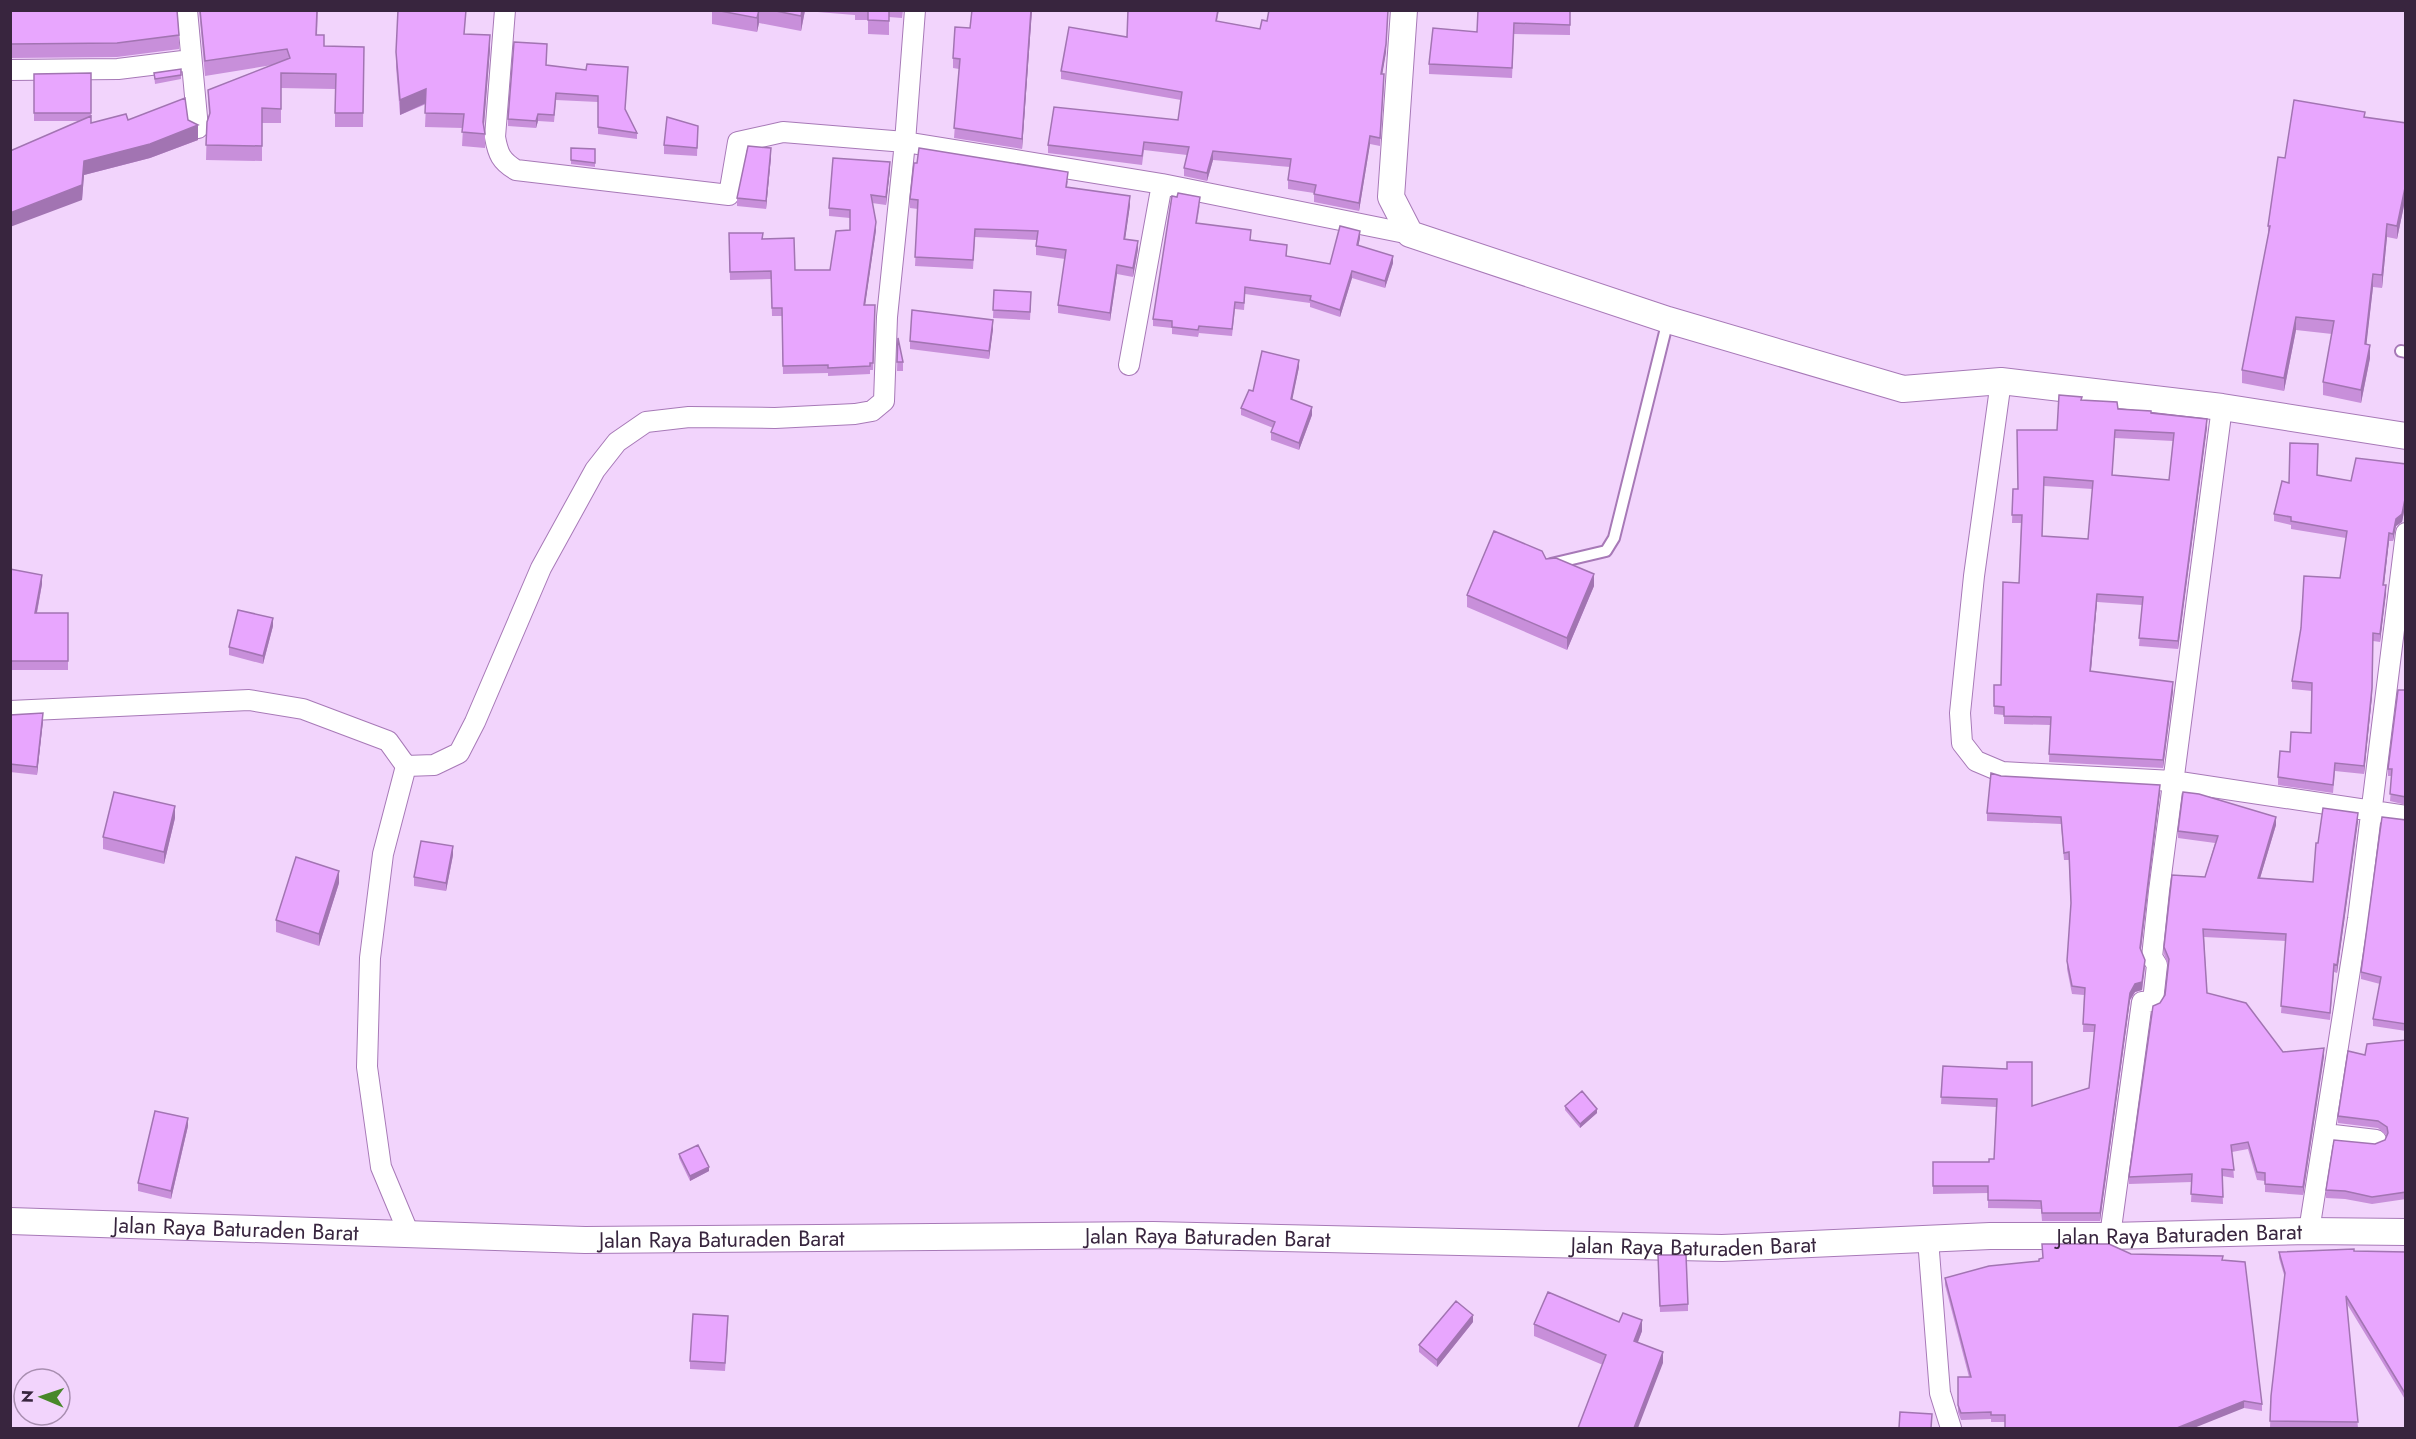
<svg xmlns="http://www.w3.org/2000/svg" width="2416" height="1439" font-family="Jost,sans-serif">
	<style>
		.lines { fill: none; stroke-linecap: round; stroke-linejoin: round }
		.service-casing { stroke: #a779b7; stroke-width: 14 }
		.minor-casing { stroke: #a779b7; stroke-width: 22 }
		.tertiary-casing { stroke: #a779b7; stroke-width: 28 }
		.service { stroke: #fff; stroke-width: 10 }
		.minor { stroke: #fff; stroke-width: 20 }
		.tertiary { stroke: #fff; stroke-width: 26 }
		.wall { fill: #c88fda; fill-rule: evenodd }
		.shaded-wall { fill: #a274b2 }
		.building { fill: #e8a6fe; stroke: #a274b2; stroke-width: 1.5; fill-rule: evenodd }
		.labels { text-anchor: middle; dominant-baseline: central; stroke-width: 4.5; stroke-linejoin: round; paint-order: stroke }
		.street-label { font-size: 22px; fill: #38253e; stroke: #f2d4fc }
	</style>
	<rect width="100%" height="100%" fill="#f2d4fc"/>
	<g class="lines">
		<g class="service-casing">
			<path id="service" d="M 2401,351 L 2406,352
				M 1551,564 L 1606,551 L 1614,538 L 1668,320"/>
		</g>
		<g class="minor-casing">
			<path id="minor" d="M 187,10 L 198,128
				M 915,10 L 905,142 L 1162,184 L 1410,234
				M 10,70 L 118,69 L 191,60
				M 1129,365 L 1162,184
				M 2001,381 L 1974,576 L 1960,713 L 1962,743 L 1976,761 L 2002,772 L 2173,781 L 2406,816
				M 10,711 L 249,700 L 303,709 L 388,741 L 406,766
				M 406,766 L 434,765 L 459,753 L 475,722 L 541,568 L 595,470 L 617,442 L 646,422 L 689,417 L 775,418 L 855,414 L 872,411 L 884,401 L 887,317 L 905,142 L 783,132 L 738,142 L 729,195 L 516,170 C 501,161 498,154 495,137 L 505,10
				M 406,766 L 383,854 L 370,958 L 367,1067 L 381,1167 L 409,1234
				M 2325,1134 L 2376,1140
				M 2309,1231 L 2358,919 L 2406,533
				M 2110,1236 L 2142,1002 L 2153,1001 L 2157,965 L 2152,957 L 2159,891 L 2222,407
				M 1928,1239 L 1940,1393 L 1951,1428"/>
		</g>
		<g class="tertiary-casing">
			<g id="tertiary">
				<path d="M 1404,10 L 1391,197 L 1410,234 L 1668,320 L 1903,389 L 2001,381 L 2222,407 L 2406,436"/>
				<path id="s1" d="M 10,1221 L 585,1240 L 1153,1235 L 1722,1248 L 1990,1236 L 2110,1236 L 2309,1231 L 2406,1232"/>
			</g>
		</g>
		<use href="#service" class="service"/>
		<use href="#minor" class="minor"/>
		<use href="#tertiary" class="tertiary"/>
	</g>
	<path class="wall" d="M 10,10 L 179,35 L 179,49 L 117,57 L 10,58 Z
		M 199,10 L 318,10 L 317,35 L 324,46 L 364,47 L 363,127 L 335,127 L 335,89 L 281,88 L 281,123 L 262,123 L 262,161 L 206,160 L 207,122 L 209,116 L 208,90 L 272,65 L 205,76 Z
		M 712,10 L 903,10 L 902,18 L 889,17 L 889,35 L 868,34 L 868,20 L 855,20 L 855,15 L 805,11 L 801,31 L 759,23 L 757,32 L 712,24 Z
		M 1032,10 L 1022,149 L 954,138 L 959,69 L 953,68 L 953,58 L 970,28 Z
		M 1128,10 L 1219,10 L 1217,21 L 1386,52 L 1382,74 L 1384,83 L 1380,146 L 1370,144 L 1359,211 L 1314,202 L 1314,193 L 1288,189 L 1288,180 L 1290,167 L 1213,160 L 1207,181 L 1184,176 L 1184,168 L 1187,155 L 1144,150 L 1142,165 L 1048,153 L 1048,145 L 1178,120 L 1181,100 L 1061,79 L 1061,71 L 1127,37 Z
		M 1570,10 L 1570,35 L 1514,34 L 1512,78 L 1429,74 L 1429,64 L 1477,32 Z
		M 465,34 L 490,49 L 484,126 L 485,134 L 485,148 L 462,146 L 463,128 L 425,127 L 426,104 L 400,115 L 396,67 L 396,52 Z
		M 546,65 L 625,110 L 637,133 L 637,139 L 598,134 L 598,102 L 556,100 L 554,122 L 538,121 L 536,128 L 508,126 L 508,119 Z
		M 181,69 L 181,79 L 155,84 L 154,73 Z
		M 91,73 L 91,123 L 128,120 L 188,120 L 198,140 L 150,158 L 84,175 L 82,200 L 80,121 L 34,121 L 34,74 Z
		M 2365,117 L 2406,123 L 2406,196 L 2397,239 L 2387,237 L 2382,288 L 2373,287 L 2366,345 L 2370,358 L 2361,403 L 2323,395 L 2323,382 L 2332,334 L 2296,330 L 2284,391 L 2242,383 L 2242,370 L 2268,238 L 2268,226 L 2285,158 Z
		M 698,126 L 697,156 L 664,154 L 664,145 Z
		M 571,148 L 595,149 L 595,167 L 571,164 Z
		M 771,157 L 766,209 L 737,206 L 737,198 Z
		M 890,170 L 886,205 L 872,203 L 876,230 L 865,305 L 875,305 L 873,370 L 870,370 L 870,374 L 828,376 L 828,373 L 783,374 L 782,316 L 772,316 L 771,279 L 730,280 L 729,233 L 763,239 L 795,270 L 830,270 L 850,230 L 850,218 L 829,216 L 829,208 Z
		M 1068,181 L 1067,187 L 1130,205 L 1125,239 L 1138,249 L 1133,277 L 1117,274 L 1110,321 L 1058,313 L 1058,305 L 1065,259 L 1036,255 L 1036,240 L 975,237 L 973,269 L 915,266 L 918,209 L 910,208 L 910,199 Z
		M 1200,204 L 1197,223 L 1287,252 L 1287,256 L 1330,264 L 1360,238 L 1358,246 L 1393,263 L 1385,288 L 1352,278 L 1340,317 L 1310,307 L 1310,303 L 1245,294 L 1244,310 L 1235,309 L 1232,336 L 1199,333 L 1198,337 L 1172,334 L 1172,328 L 1153,326 L 1153,319 Z
		M 994,290 L 1031,300 L 1030,320 L 993,318 Z
		M 993,329 L 989,359 L 910,349 L 910,341 Z
		M 898,338 L 903,362 L 903,371 L 897,371 Z
		M 1299,367 L 1292,399 L 1312,415 L 1299,450 L 1271,440 L 1271,432 L 1273,428 L 1241,415 L 1241,408 L 1253,391 Z
		M 2081,400 L 2118,409 L 2151,413 L 2207,427 L 2178,649 L 2139,646 L 2142,605 L 2097,602 L 2091,671 L 2173,691 L 2163,768 L 2049,762 L 2050,725 L 2004,724 L 2004,715 L 1994,714 L 1994,685 L 2001,685 L 2019,583 L 2021,523 L 2012,523 L 2013,489 L 2017,489 L 2057,430 ZM 2115,438 L 2173,441 L 2169,480 L 2112,475 ZM 2044,486 L 2093,489 L 2088,539 L 2042,536 Z
		M 2406,464 L 2406,502 L 2402,522 L 2396,526 L 2393,541 L 2389,541 L 2384,585 L 2386,593 L 2380,642 L 2373,641 L 2372,696 L 2364,774 L 2335,771 L 2333,793 L 2278,785 L 2278,777 L 2290,752 L 2311,733 L 2312,691 L 2292,689 L 2292,681 L 2340,578 L 2346,538 L 2291,529 L 2291,525 L 2274,521 L 2274,514 L 2289,483 L 2317,475 L 2351,481 Z
		M 1546,559 L 1594,586 L 1567,650 L 1467,607 L 1467,595 Z
		M 10,569 L 42,584 L 37,613 L 68,613 L 68,670 L 10,670 Z
		M 273,626 L 263,664 L 229,655 L 229,647 Z
		M 2406,690 L 2406,805 L 2390,801 L 2392,776 L 2388,776 L 2388,769 Z
		M 10,715 L 43,721 L 37,775 L 10,772 Z
		M 2001,776 L 2160,792 L 2141,950 L 2145,968 L 2142,990 L 2135,992 L 2130,1000 L 2100,1221 L 2042,1221 L 2041,1209 L 1988,1208 L 1988,1193 L 1933,1194 L 1933,1162 L 1989,1162 L 1994,1159 L 1996,1107 L 1941,1104 L 1943,1066 L 2032,1106 L 2089,1088 L 2094,1032 L 2083,1032 L 2084,995 L 2072,994 L 2067,969 L 2071,905 L 2069,860 L 2064,860 L 2061,824 L 1987,821 L 1987,813 Z
		M 175,818 L 164,864 L 103,849 L 103,837 Z
		M 2406,820 L 2406,1031 L 2373,1026 L 2373,1019 L 2380,984 L 2361,979 L 2361,972 Z
		M 2358,821 L 2337,973 L 2334,972 L 2330,1020 L 2281,1013 L 2286,941 L 2204,937 L 2207,993 L 2283,1052 L 2324,1056 L 2303,1195 L 2265,1192 L 2265,1181 L 2257,1180 L 2248,1149 L 2232,1152 L 2234,1178 L 2222,1176 L 2223,1204 L 2191,1202 L 2192,1182 L 2129,1184 L 2129,1177 L 2160,1003 L 2165,995 L 2168,965 L 2164,954 L 2164,947 L 2205,877 L 2215,843 L 2178,838 L 2178,831 L 2276,825 L 2260,878 L 2313,882 L 2318,843 Z
		M 453,855 L 446,891 L 414,886 L 414,877 Z
		M 339,883 L 319,946 L 276,932 L 276,920 Z
		M 2406,1040 L 2406,1199 L 2372,1204 L 2345,1199 L 2326,1198 L 2326,1190 L 2375,1144 L 2385,1140 L 2387,1136 L 2378,1128 L 2338,1123 L 2338,1116 L 2365,1055 Z
		M 1565,1106 L 1597,1113 L 1580,1128 L 1565,1110 Z
		M 188,1126 L 171,1199 L 138,1191 L 138,1183 Z
		M 679,1154 L 709,1171 L 690,1181 L 679,1158 Z
		M 2354,1251 L 2406,1252 L 2406,1401 L 2347,1304 L 2358,1428 L 2270,1428 L 2271,1396 L 2285,1278 L 2279,1258 L 2279,1252 Z
		M 2131,1254 L 2223,1260 L 2262,1404 L 2262,1411 L 2244,1408 L 2005,1422 L 1991,1422 L 1991,1419 L 1961,1420 L 1958,1412 L 1958,1377 L 1969,1377 L 1945,1285 L 1945,1278 Z
		M 1658,1262 L 1688,1304 L 1688,1311 L 1660,1312 Z
		M 1473,1322 L 1437,1367 L 1419,1352 L 1419,1345 Z
		M 1619,1322 L 1642,1331 L 1638,1342 L 1663,1363 L 1603,1365 L 1534,1336 L 1534,1324 Z
		M 728,1325 L 725,1371 L 690,1369 L 690,1361 Z"/>
	<path class="shaded-wall" d="M 759,10 L 759,23 L 757,32 L 757,18 Z
		M 802,10 L 805,10 L 801,31 L 801,16 Z
		M 1031,10 L 1032,10 L 1022,149 L 1022,139 Z
		M 1388,10 L 1386,52 L 1381,82 L 1381,74 Z
		M 490,35 L 490,49 L 483,136 L 483,122 Z
		M 426,89 L 426,103 L 400,115 L 400,100 Z
		M 538,114 L 538,121 L 536,128 L 536,121 Z
		M 198,125 L 198,140 L 150,158 L 84,175 L 82,200 L 10,227 L 10,213 L 84,161 Z
		M 1370,136 L 1370,144 L 1359,211 L 1359,203 Z
		M 771,148 L 771,157 L 766,209 L 766,201 Z
		M 1213,151 L 1213,160 L 1207,181 L 1207,173 Z
		M 890,162 L 890,170 L 886,205 L 886,197 Z
		M 2406,183 L 2406,196 L 2397,239 L 2397,226 Z
		M 1130,196 L 1130,205 L 1124,247 L 1124,239 Z
		M 876,222 L 876,230 L 864,313 L 864,305 Z
		M 2387,224 L 2387,237 L 2382,288 L 2382,275 Z
		M 1360,231 L 1360,238 L 1357,252 L 1357,245 Z
		M 1138,241 L 1138,249 L 1133,277 L 1133,268 Z
		M 1393,256 L 1393,263 L 1385,288 L 1385,281 Z
		M 1117,265 L 1117,274 L 1110,321 L 1110,313 Z
		M 1352,271 L 1352,278 L 1340,317 L 1340,310 Z
		M 2373,274 L 2373,287 L 2365,357 L 2365,344 Z
		M 2296,317 L 2296,330 L 2284,391 L 2284,378 Z
		M 993,320 L 993,329 L 989,359 L 989,351 Z
		M 2370,345 L 2370,358 L 2361,403 L 2361,390 Z
		M 1299,360 L 1299,367 L 1291,406 L 1291,399 Z
		M 1312,407 L 1312,415 L 1299,450 L 1299,443 Z
		M 2207,419 L 2207,427 L 2178,649 L 2178,641 Z
		M 2406,494 L 2406,502 L 2402,522 L 2396,526 L 2393,541 L 2393,534 L 2396,519 Z
		M 2389,533 L 2389,541 L 2383,593 L 2383,585 Z
		M 1594,574 L 1594,586 L 1567,650 L 1567,638 Z
		M 42,575 L 42,584 L 35,622 L 35,613 Z
		M 2386,585 L 2386,593 L 2380,642 L 2380,634 Z
		M 2097,594 L 2097,602 L 2090,680 L 2090,671 Z
		M 273,618 L 273,626 L 263,664 L 263,656 Z
		M 2373,633 L 2372,696 L 2364,774 L 2364,766 Z
		M 2173,682 L 2173,691 L 2163,768 L 2163,760 Z
		M 43,713 L 43,721 L 37,775 L 37,767 Z
		M 2160,785 L 2160,792 L 2140,956 L 2140,948 Z
		M 175,806 L 175,818 L 164,864 L 164,852 Z
		M 2358,813 L 2358,821 L 2337,973 L 2337,965 Z
		M 2276,817 L 2276,825 L 2258,885 L 2258,878 Z
		M 453,846 L 453,855 L 446,891 L 446,883 Z
		M 339,871 L 339,883 L 319,946 L 319,934 Z
		M 2145,960 L 2142,990 L 2135,992 L 2130,1000 L 2100,1221 L 2100,1213 L 2130,993 L 2135,984 Z
		M 2324,1048 L 2324,1056 L 2303,1195 L 2303,1187 Z
		M 1597,1109 L 1597,1113 L 1580,1128 L 1580,1124 Z
		M 188,1118 L 188,1126 L 171,1199 L 171,1191 Z
		M 709,1167 L 709,1171 L 690,1181 L 690,1176 Z
		M 1473,1315 L 1473,1322 L 1437,1367 L 1437,1360 Z
		M 1642,1320 L 1642,1331 L 1634,1352 L 1634,1341 Z
		M 1663,1352 L 1663,1363 L 1638,1428 L 1634,1428 Z
		M 2244,1401 L 2244,1408 L 2194,1428 L 2177,1428 Z"/>
	<path class="building" d="M 10,10 L 177,10 L 179,35 L 117,43 L 10,44 Z
		M 200,10 L 317,10 L 316,35 L 324,35 L 324,46 L 364,47 L 363,113 L 335,113 L 336,74 L 281,73 L 281,109 L 262,108 L 262,146 L 206,145 L 207,122 L 210,113 L 208,90 L 290,58 L 287,49 L 205,61 Z
		M 398,10 L 466,10 L 464,34 L 490,35 L 483,122 L 485,134 L 462,132 L 464,114 L 425,113 L 426,89 L 400,100 L 396,52 Z
		M 715,10 L 759,10 L 757,18 Z
		M 771,10 L 802,10 L 801,16 Z
		M 868,10 L 889,10 L 889,21 L 868,20 Z
		M 972,10 L 1031,10 L 1022,139 L 954,128 L 960,59 L 953,58 L 955,27 L 970,28 Z
		M 1128,10 L 1218,10 L 1216,21 L 1260,29 L 1262,20 L 1267,21 L 1269,10 L 1388,10 L 1386,44 L 1381,74 L 1384,74 L 1380,138 L 1370,136 L 1359,203 L 1314,194 L 1316,185 L 1288,180 L 1291,159 L 1213,151 L 1207,173 L 1184,168 L 1189,147 L 1144,142 L 1142,156 L 1048,145 L 1054,107 L 1178,120 L 1182,92 L 1061,71 L 1069,27 L 1127,37 Z
		M 1478,10 L 1570,10 L 1570,25 L 1514,23 L 1512,68 L 1429,64 L 1433,28 L 1477,32 Z
		M 514,42 L 547,44 L 546,65 L 586,70 L 587,64 L 628,67 L 625,109 L 637,133 L 598,127 L 598,96 L 556,93 L 554,115 L 538,114 L 536,121 L 508,119 Z
		M 181,69 L 181,75 L 155,79 L 154,73 Z
		M 91,73 L 91,113 L 34,113 L 34,74 Z
		M 185,98 L 188,120 L 198,125 L 150,144 L 84,161 L 82,185 L 10,213 L 10,151 L 91,116 L 91,123 L 126,114 L 128,120 Z
		M 2294,100 L 2365,112 L 2364,117 L 2406,123 L 2406,183 L 2397,226 L 2387,224 L 2382,275 L 2373,274 L 2365,344 L 2370,345 L 2361,390 L 2323,382 L 2334,321 L 2296,317 L 2284,378 L 2242,370 L 2270,226 L 2268,226 L 2278,157 L 2285,158 Z
		M 667,117 L 698,126 L 697,148 L 664,145 Z
		M 748,146 L 771,148 L 766,201 L 737,198 Z
		M 571,148 L 595,149 L 595,163 L 571,160 Z
		M 919,148 L 1068,172 L 1066,187 L 1130,196 L 1124,239 L 1138,241 L 1133,268 L 1117,265 L 1110,313 L 1058,305 L 1066,250 L 1036,246 L 1038,231 L 975,229 L 973,260 L 915,257 L 918,200 L 910,199 L 914,163 L 917,163 Z
		M 833,158 L 890,162 L 886,197 L 871,195 L 876,222 L 864,305 L 875,305 L 873,363 L 870,363 L 870,366 L 828,368 L 828,365 L 783,366 L 782,308 L 772,308 L 771,271 L 730,272 L 729,233 L 763,233 L 762,239 L 794,238 L 795,270 L 830,270 L 836,231 L 850,230 L 850,210 L 829,208 Z
		M 1178,193 L 1200,197 L 1196,223 L 1251,230 L 1250,240 L 1287,245 L 1286,256 L 1330,264 L 1340,226 L 1360,231 L 1357,245 L 1393,256 L 1385,281 L 1352,271 L 1340,310 L 1310,300 L 1311,296 L 1245,287 L 1244,303 L 1235,302 L 1232,329 L 1199,326 L 1198,330 L 1172,327 L 1172,321 L 1153,319 L 1172,196 L 1177,197 Z
		M 994,290 L 1031,292 L 1030,312 L 993,310 Z
		M 912,310 L 993,320 L 989,351 L 910,341 Z
		M 898,338 L 903,362 L 897,362 Z
		M 1262,351 L 1299,360 L 1291,399 L 1312,407 L 1299,443 L 1271,432 L 1275,422 L 1241,408 L 1249,390 L 1253,391 Z
		M 2059,395 L 2082,397 L 2081,400 L 2117,402 L 2118,409 L 2151,411 L 2151,413 L 2207,419 L 2178,641 L 2139,638 L 2143,597 L 2097,594 L 2090,671 L 2173,682 L 2163,760 L 2049,754 L 2051,717 L 2004,716 L 2004,707 L 1994,706 L 1994,685 L 2001,685 L 2003,582 L 2019,583 L 2022,515 L 2012,515 L 2013,489 L 2018,489 L 2017,430 L 2057,430 ZM 2115,430 L 2174,433 L 2169,480 L 2112,475 ZM 2044,477 L 2093,481 L 2088,539 L 2042,536 Z
		M 2290,443 L 2318,444 L 2317,475 L 2351,481 L 2356,458 L 2406,464 L 2406,494 L 2402,514 L 2396,519 L 2393,534 L 2389,533 L 2383,585 L 2386,585 L 2380,634 L 2373,633 L 2372,688 L 2364,766 L 2335,763 L 2333,785 L 2278,777 L 2280,751 L 2290,752 L 2291,732 L 2311,733 L 2312,683 L 2292,681 L 2301,628 L 2304,576 L 2340,578 L 2347,531 L 2291,521 L 2291,517 L 2274,514 L 2282,481 L 2289,483 Z
		M 1494,531 L 1542,551 L 1546,559 L 1556,558 L 1594,574 L 1567,638 L 1467,595 Z
		M 10,569 L 42,575 L 35,613 L 68,613 L 68,661 L 10,661 Z
		M 238,610 L 273,618 L 263,656 L 229,647 Z
		M 2398,690 L 2406,690 L 2406,797 L 2390,794 L 2392,769 L 2388,769 Z
		M 43,713 L 37,767 L 10,764 L 10,715 Z
		M 1991,773 L 2001,776 L 2160,785 L 2140,948 L 2145,960 L 2142,982 L 2135,984 L 2130,993 L 2100,1213 L 2042,1213 L 2041,1201 L 1988,1200 L 1988,1186 L 1933,1186 L 1933,1162 L 1989,1162 L 1989,1159 L 1994,1159 L 1997,1099 L 1941,1097 L 1943,1066 L 2007,1069 L 2007,1062 L 2032,1062 L 2032,1106 L 2089,1088 L 2095,1025 L 2083,1024 L 2085,988 L 2072,986 L 2067,961 L 2071,903 L 2069,852 L 2064,853 L 2061,817 L 1987,813 Z
		M 114,792 L 175,806 L 164,852 L 103,837 Z
		M 2183,792 L 2199,794 L 2276,817 L 2258,878 L 2313,882 L 2316,843 L 2318,843 L 2323,808 L 2358,813 L 2337,965 L 2334,964 L 2330,1013 L 2281,1006 L 2286,934 L 2203,929 L 2207,993 L 2246,1003 L 2283,1052 L 2324,1048 L 2303,1187 L 2265,1184 L 2265,1173 L 2257,1172 L 2248,1142 L 2231,1145 L 2234,1170 L 2222,1169 L 2223,1197 L 2191,1194 L 2192,1174 L 2129,1177 L 2153,1006 L 2160,1003 L 2165,995 L 2169,959 L 2164,947 L 2172,875 L 2205,877 L 2218,836 L 2178,831 Z
		M 2382,817 L 2406,820 L 2406,1024 L 2373,1019 L 2381,977 L 2361,972 Z
		M 421,841 L 453,846 L 446,883 L 414,877 Z
		M 296,857 L 339,871 L 319,934 L 276,920 Z
		M 2406,1040 L 2406,1192 L 2372,1197 L 2345,1191 L 2326,1190 L 2334,1140 L 2375,1144 L 2385,1140 L 2388,1133 L 2387,1127 L 2378,1121 L 2338,1116 L 2348,1051 L 2365,1055 L 2367,1044 Z
		M 1582,1091 L 1597,1109 L 1580,1124 L 1565,1106 Z
		M 155,1111 L 188,1118 L 171,1191 L 138,1183 Z
		M 698,1145 L 709,1167 L 690,1176 L 679,1154 Z
		M 2042,1244 L 2109,1244 L 2131,1254 L 2223,1256 L 2222,1260 L 2245,1262 L 2262,1404 L 2244,1401 L 2177,1428 L 2005,1428 L 2005,1415 L 1991,1415 L 1991,1412 L 1961,1413 L 1958,1405 L 1958,1377 L 1971,1377 L 1945,1278 L 1989,1266 L 2039,1261 L 2039,1259 L 2043,1258 Z
		M 2354,1249 L 2354,1251 L 2406,1252 L 2406,1395 L 2346,1296 L 2358,1422 L 2270,1421 L 2271,1396 L 2285,1273 L 2279,1252 Z
		M 1658,1255 L 1686,1255 L 1688,1304 L 1660,1306 Z
		M 1548,1292 L 1619,1322 L 1623,1313 L 1642,1320 L 1634,1341 L 1663,1352 L 1634,1428 L 1578,1428 L 1606,1355 L 1534,1324 Z
		M 1456,1301 L 1473,1315 L 1437,1360 L 1419,1345 Z
		M 693,1314 L 728,1316 L 725,1363 L 690,1361 Z
		M 1900,1412 L 1932,1414 L 1931,1428 L 1899,1428 Z"/>
	<g class="labels">
		<g class="street-label">
			<text stroke="none"><textPath href="#s1" startOffset="226">Jalan Raya Baturaden Barat</textPath></text>
			<text stroke="none"><textPath href="#s1" startOffset="2170">Jalan Raya Baturaden Barat</textPath></text>
			<text stroke="none"><textPath href="#s1" startOffset="1198">Jalan Raya Baturaden Barat</textPath></text>
			<text stroke="none"><textPath href="#s1" startOffset="712">Jalan Raya Baturaden Barat</textPath></text>
			<text stroke="none"><textPath href="#s1" startOffset="1684">Jalan Raya Baturaden Barat</textPath></text>
		</g>
	</g>
	<rect width="2416" height="1439" fill="none" stroke="#38253e" stroke-width="24"/>
	<g transform="translate(42 1397) rotate(272)"><circle r="28" fill="#f2d4fc" stroke="#a88eb0" stroke-width="1.5"/>
	<path d="M0-4.5L10 22L0 15L-10 22Z" fill="#488829"/>
	<text y="-9" font-size="16" font-weight="bold" text-anchor="middle" fill="#38253e">N</text>
	</g>
</svg>
